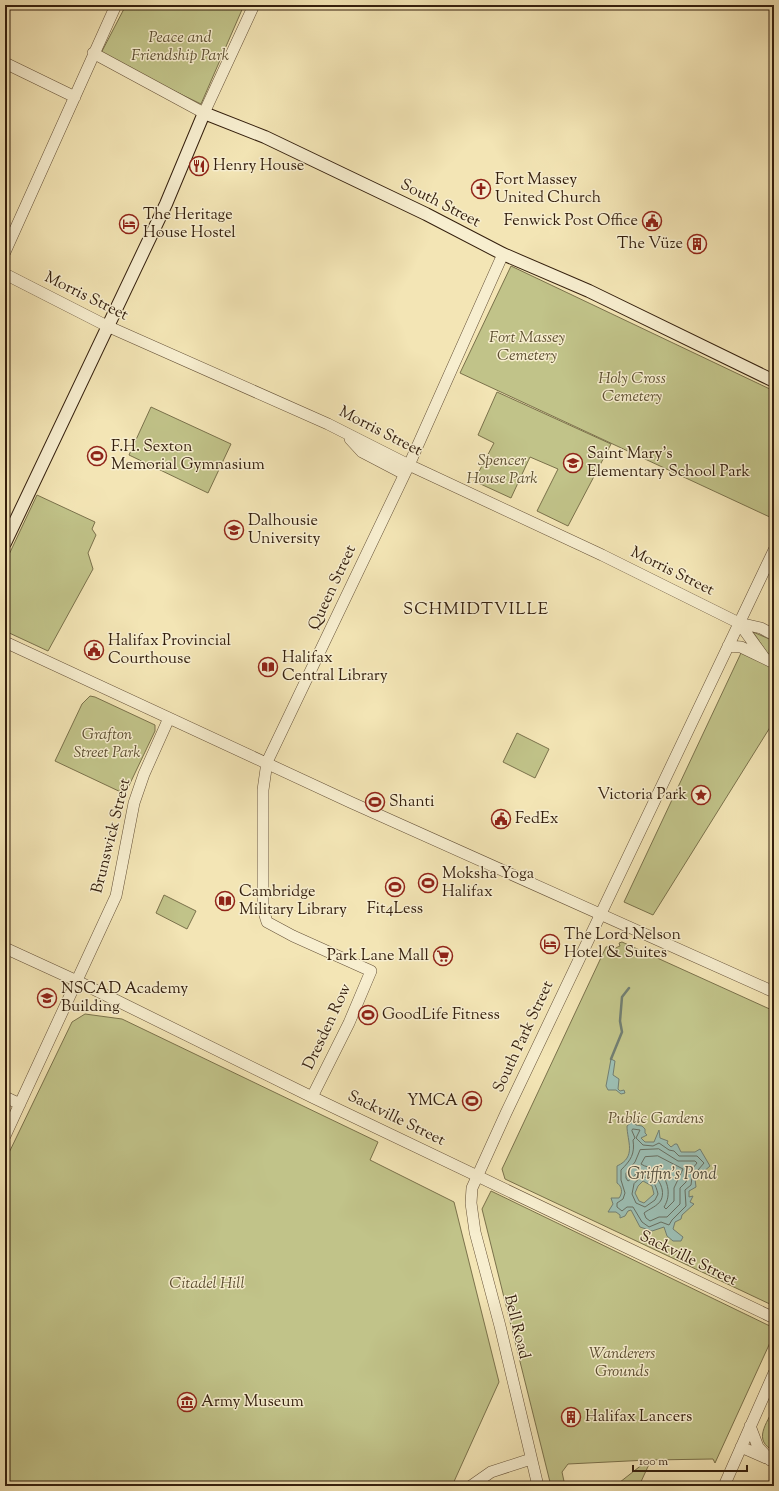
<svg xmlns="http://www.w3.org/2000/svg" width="779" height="1491" font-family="'Sorts Mill Goudy',serif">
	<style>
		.green { fill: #c1c389; stroke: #7a714b }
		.water { fill: #9cbeb3; stroke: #727e71; fill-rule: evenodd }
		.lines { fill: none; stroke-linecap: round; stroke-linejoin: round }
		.shore { stroke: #686e60; stroke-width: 1 }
		.stream { stroke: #727e71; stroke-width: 2.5 }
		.tertiary-casing { stroke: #645037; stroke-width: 12 }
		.secondary-casing { stroke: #341f0d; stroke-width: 14 }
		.tertiary { stroke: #f7eecf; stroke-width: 11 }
		.secondary { stroke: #f7eecf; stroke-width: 12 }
		.labels { text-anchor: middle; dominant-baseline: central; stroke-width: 3; stroke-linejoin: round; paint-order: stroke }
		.park-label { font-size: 16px; font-style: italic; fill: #5e5032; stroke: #f7eecf }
		.poi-label { font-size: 16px; fill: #341f0d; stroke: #f7eecf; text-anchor: start }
		.street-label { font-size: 16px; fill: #341f0d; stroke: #f7eecf }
		.neighbourhood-label { font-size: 17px; letter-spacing: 1px; fill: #341f0d; stroke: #f7eecf }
		.water-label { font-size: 17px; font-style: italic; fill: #534f3f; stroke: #f7eecf }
	</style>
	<rect width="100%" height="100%" fill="#f3e5b5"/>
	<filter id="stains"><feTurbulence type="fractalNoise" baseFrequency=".005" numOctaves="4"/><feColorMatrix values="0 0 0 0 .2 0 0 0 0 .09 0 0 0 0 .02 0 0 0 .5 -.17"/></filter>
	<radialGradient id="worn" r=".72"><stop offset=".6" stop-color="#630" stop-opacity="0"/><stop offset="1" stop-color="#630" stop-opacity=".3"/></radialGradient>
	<path class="green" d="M 126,5 L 244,5 L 201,104 L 100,55 Z
		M 511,266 L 774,391 L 774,519 L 460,373 Z
		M 497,392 L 611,444 L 568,526 L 537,511 L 558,469 L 530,457 L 511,498 L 474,481 L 494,443 L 478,435 Z
		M 151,407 L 231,444 L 208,493 L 129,455 Z
		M 37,495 L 95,522 L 92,529 L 96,535 L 88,553 L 93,569 L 48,651 L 5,631 L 5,563 Z
		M 753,632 L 774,641 L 774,657 L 768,654 Z
		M 741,653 L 774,668 L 774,721 L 653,915 L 624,902 Z
		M 90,696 L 95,697 L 155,725 L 155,731 L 125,794 L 55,761 L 82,704 Z
		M 517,733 L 549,749 L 535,778 L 503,762 Z
		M 164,895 L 196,911 L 187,929 L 156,913 Z
		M 622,942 L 774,1011 L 774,1306 L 505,1179 L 502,1169 L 606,947 L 610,946 L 611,950 L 620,946 L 619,943 Z
		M 85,1014 L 122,1019 L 378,1142 L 370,1160 L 454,1202 L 499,1382 L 452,1486 L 5,1486 L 5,1161 L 72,1022 Z
		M 491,1191 L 774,1328 L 774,1334 L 715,1463 L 713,1459 L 651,1460 L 639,1486 L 615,1486 L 648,1460 L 568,1464 L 562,1472 L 565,1486 L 551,1486 L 482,1209 Z
		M 774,1407 L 774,1451 C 752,1440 767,1424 774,1407 Z"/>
	<path class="water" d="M 611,1059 L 615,1061 L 613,1075 L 619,1079 L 618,1089 L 620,1091 L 624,1090 L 625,1093 L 621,1094 L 616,1090 L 608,1090 L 606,1086 Z
		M 634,1120 L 636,1125 L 642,1126 L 645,1129 L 645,1133 L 647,1135 L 641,1138 L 645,1142 L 654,1142 L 659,1130 L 660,1138 L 668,1141 L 667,1143 L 671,1147 L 675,1144 L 677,1144 L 681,1152 L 695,1152 L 700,1149 L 710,1166 L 695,1179 L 696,1187 L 689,1191 L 689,1197 L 693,1196 L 690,1202 L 694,1204 L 682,1215 L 681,1219 L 675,1222 L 673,1229 L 683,1237 L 681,1241 L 673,1241 L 667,1236 L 664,1227 L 652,1231 L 640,1227 L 631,1210 L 628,1211 L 625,1216 L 620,1218 L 620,1215 L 616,1212 L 608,1212 L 613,1204 L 611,1198 L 619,1198 C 623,1193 622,1186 617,1183 L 617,1166 C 637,1157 627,1141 627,1126 ZM 643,1181 L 652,1186 L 654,1194 L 644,1203 L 639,1201 L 635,1193 L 638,1186 Z"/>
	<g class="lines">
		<path class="shore" d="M 633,1129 L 640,1130 L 636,1138 L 643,1145 L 653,1146 L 659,1143 L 669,1150 L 674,1151 L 679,1156 L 697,1156 L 704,1163 L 692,1177 L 691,1185 L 685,1190 L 686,1206 L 672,1220 L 669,1225 L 661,1222 L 649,1227 L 642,1222 L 633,1207 L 627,1207 L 622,1211 L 617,1207 L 617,1203 L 623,1199 L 625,1193 L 621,1180 L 621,1170 C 631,1160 635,1154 633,1140 L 635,1138 L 632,1131 Z
			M 659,1149 L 678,1161 L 695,1161 L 697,1163 L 688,1174 L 686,1182 L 680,1188 L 680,1204 L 667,1217 L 659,1217 L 650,1221 L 646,1218 L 644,1213 C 649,1209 658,1206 661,1200 C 667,1188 654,1168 640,1172 C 635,1173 632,1179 628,1181 L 626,1178 L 626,1173 L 635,1162 L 640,1150 Z
			M 658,1156 L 683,1169 L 674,1188 L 674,1201 L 666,1209 L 664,1207 C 672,1195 668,1177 656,1170 C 651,1167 645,1167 641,1164 L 645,1157 Z
			M 641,1177 C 652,1176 656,1185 658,1194 L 655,1200 L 645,1207 L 636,1203 L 632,1194 L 634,1184 Z"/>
		<path class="stream" d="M 611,1059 L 622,1032 L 620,1021 L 622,997 L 629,988"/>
		<g class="tertiary-casing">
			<path id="tertiary" d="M 93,53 L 204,113 L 254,5
				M 5,63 L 75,97
				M 5,252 L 116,5
				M 5,274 L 107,326 L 328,424 L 409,465 L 602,555 L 739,623 L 761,628 L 774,635
				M 350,439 L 362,452 L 404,474
				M 739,623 L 763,656
				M 5,642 L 350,802 L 774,992
				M 728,646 L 741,647 L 774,663
				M 5,948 L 77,981 L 312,1097 L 774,1318
				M 5,1097 L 20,1104
				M 312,1097 L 349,1023 L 371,971 L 293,936 L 267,922 L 263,909 L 263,790 L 267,762 L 409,465 L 503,254
				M 5,1136 L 116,896 L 134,803 L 144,774 L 169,718
				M 750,1426 L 758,1447 L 770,1460
				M 741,1447 L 766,1458
				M 471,1486 L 491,1472 L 531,1459
				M 538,1486 L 500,1326 L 475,1232 L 471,1203 L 472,1188 L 506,1113 L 774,550
				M 724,1486 L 774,1373"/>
		</g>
		<g class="secondary-casing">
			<path id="secondary" d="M 5,543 L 166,204 L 204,113 L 265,137 L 426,214 L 503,254 L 589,291 L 774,381"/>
		</g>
		<use href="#tertiary" class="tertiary"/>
		<use href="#secondary" class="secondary"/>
	</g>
	<defs>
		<g id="restaurant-ring" transform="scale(1)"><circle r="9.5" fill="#f7eecf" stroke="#8f2418" stroke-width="1.5"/><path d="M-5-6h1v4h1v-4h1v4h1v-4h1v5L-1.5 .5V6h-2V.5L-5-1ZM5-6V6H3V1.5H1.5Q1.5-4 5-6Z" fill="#8f2418"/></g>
		<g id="church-ring" transform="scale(1)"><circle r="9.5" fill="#f7eecf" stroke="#8f2418" stroke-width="1.5"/><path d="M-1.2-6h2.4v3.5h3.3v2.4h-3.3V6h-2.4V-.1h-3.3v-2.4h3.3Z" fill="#8f2418"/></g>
		<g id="civic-ring" transform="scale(1)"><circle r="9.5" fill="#f7eecf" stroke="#8f2418" stroke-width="1.5"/><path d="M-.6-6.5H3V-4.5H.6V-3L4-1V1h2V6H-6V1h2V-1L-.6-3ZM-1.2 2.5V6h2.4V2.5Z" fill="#8f2418"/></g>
		<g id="hotel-ring" transform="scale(1)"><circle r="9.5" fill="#f7eecf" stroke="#8f2418" stroke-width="1.5"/><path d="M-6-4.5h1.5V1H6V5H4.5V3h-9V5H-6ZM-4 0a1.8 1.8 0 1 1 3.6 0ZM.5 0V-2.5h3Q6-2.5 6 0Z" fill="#8f2418"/></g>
		<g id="building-ring" transform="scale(1)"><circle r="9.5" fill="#f7eecf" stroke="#8f2418" stroke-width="1.5"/><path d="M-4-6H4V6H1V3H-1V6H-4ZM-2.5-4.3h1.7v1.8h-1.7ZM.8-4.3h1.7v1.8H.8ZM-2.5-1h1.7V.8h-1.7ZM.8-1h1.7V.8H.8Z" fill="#8f2418"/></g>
		<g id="stadium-ring" transform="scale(1)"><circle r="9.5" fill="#f7eecf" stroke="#8f2418" stroke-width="1.5"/><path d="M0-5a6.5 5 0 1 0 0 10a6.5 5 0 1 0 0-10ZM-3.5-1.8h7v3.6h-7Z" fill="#8f2418"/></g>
		<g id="school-ring" transform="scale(1)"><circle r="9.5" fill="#f7eecf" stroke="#8f2418" stroke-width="1.5"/><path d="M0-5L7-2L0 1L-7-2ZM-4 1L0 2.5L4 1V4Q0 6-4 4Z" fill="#8f2418"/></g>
		<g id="university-ring" transform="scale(1)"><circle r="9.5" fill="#f7eecf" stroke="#8f2418" stroke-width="1.5"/><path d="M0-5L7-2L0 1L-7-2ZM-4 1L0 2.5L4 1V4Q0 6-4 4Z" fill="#8f2418"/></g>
		<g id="library-ring" transform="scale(1)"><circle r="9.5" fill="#f7eecf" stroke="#8f2418" stroke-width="1.5"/><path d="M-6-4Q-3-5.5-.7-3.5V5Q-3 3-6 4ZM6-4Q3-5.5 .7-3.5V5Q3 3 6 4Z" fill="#8f2418"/></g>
		<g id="sight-ring" transform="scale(1)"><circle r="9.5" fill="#f7eecf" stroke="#8f2418" stroke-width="1.5"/><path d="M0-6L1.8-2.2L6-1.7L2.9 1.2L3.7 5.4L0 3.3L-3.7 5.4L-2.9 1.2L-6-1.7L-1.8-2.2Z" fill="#8f2418"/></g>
		<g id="supermarket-ring" transform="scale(1)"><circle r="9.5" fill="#f7eecf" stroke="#8f2418" stroke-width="1.5"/><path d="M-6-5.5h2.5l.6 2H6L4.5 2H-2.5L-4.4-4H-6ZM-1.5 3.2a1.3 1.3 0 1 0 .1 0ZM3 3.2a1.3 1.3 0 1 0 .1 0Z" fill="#8f2418"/></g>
		<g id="museum-ring" transform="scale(1)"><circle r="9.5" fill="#f7eecf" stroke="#8f2418" stroke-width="1.5"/><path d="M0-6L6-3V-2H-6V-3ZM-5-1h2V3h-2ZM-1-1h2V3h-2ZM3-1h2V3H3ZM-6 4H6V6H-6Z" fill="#8f2418"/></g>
	</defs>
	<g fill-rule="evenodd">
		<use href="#restaurant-ring" x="199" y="166"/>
		<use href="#church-ring" x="481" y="189"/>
		<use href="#civic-ring" x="652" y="221"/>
		<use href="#hotel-ring" x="129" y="224"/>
		<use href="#building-ring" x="697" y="244"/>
		<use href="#stadium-ring" x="97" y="456"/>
		<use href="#school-ring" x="573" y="463"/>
		<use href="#university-ring" x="234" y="530"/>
		<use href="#civic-ring" x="94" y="650"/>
		<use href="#library-ring" x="268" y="667"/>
		<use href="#sight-ring" x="701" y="795"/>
		<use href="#stadium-ring" x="375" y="802"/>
		<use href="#civic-ring" x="501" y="819"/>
		<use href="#stadium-ring" x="428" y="883"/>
		<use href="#stadium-ring" x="395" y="887"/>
		<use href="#library-ring" x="225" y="901"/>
		<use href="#hotel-ring" x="550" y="944"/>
		<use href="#supermarket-ring" x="443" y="956"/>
		<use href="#university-ring" x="47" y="998"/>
		<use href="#stadium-ring" x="368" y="1015"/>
		<use href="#stadium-ring" x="472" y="1101"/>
		<use href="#museum-ring" x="187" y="1402"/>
		<use href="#building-ring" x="571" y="1417"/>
	</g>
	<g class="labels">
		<g class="park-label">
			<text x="180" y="38">Peace and<tspan x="180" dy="18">Friendship Park</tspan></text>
			<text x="527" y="338">Fort Massey<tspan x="527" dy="18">Cemetery</tspan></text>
			<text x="632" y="379">Holy Cross<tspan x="632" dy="18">Cemetery</tspan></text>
			<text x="502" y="461">Spencer<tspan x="502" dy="18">House Park</tspan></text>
			<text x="107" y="735">Grafton<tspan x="107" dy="18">Street Park</tspan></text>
			<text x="656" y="1119">Public Gardens</text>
			<text x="207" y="1284">Citadel Hill</text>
			<text x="622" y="1354">Wanderers<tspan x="622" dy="18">Grounds</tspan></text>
		</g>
		<g class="poi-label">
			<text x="213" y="166">Henry House</text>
			<text x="495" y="180">Fort Massey<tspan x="495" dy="18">United Church</tspan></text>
			<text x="143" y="215">The Heritage<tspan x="143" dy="18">House Hostel</tspan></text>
			<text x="638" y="221" text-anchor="end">Fenwick Post Office</text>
			<text x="683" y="244" text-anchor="end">The Vüze</text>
			<text x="111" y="447">F.H. Sexton<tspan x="111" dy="18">Memorial Gymnasium</tspan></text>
			<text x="587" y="454">Saint Mary's<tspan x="587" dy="18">Elementary School Park</tspan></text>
			<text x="248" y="521">Dalhousie<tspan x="248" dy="18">University</tspan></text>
			<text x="108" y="641">Halifax Provincial<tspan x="108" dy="18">Courthouse</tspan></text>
			<text x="282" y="658">Halifax<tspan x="282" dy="18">Central Library</tspan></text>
			<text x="687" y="795" text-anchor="end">Victoria Park</text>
			<text x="389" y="802">Shanti</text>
			<text x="515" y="819">FedEx</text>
			<text x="442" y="874">Moksha Yoga<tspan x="442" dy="18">Halifax</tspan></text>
			<text x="239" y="892">Cambridge<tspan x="239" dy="18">Military Library</tspan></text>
			<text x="395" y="909" text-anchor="middle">Fit4Less</text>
			<text x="564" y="935">The Lord Nelson<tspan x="564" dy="18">Hotel &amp; Suites</tspan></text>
			<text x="429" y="956" text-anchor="end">Park Lane Mall</text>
			<text x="61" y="989">NSCAD Academy<tspan x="61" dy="18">Building</tspan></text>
			<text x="382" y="1015">GoodLife Fitness</text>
			<text x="458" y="1101" text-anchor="end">YMCA</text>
			<text x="201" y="1402">Army Museum</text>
			<text x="585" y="1417">Halifax Lancers</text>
		</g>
		<g class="street-label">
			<text transform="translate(440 204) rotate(27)">South Street</text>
			<text transform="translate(86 297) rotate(26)">Morris Street</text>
			<text transform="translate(380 432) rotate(27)">Morris Street</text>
			<text transform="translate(672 572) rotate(26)">Morris Street</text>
			<text transform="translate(333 588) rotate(-65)">Queen Street</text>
			<text transform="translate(112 836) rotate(-76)">Brunswick Street</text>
			<text transform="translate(328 1027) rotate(-65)">Dresden Row</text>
			<text transform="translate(524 1037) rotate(-65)">South Park Street</text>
			<text transform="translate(396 1119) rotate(26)">Sackville Street</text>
			<text transform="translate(688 1259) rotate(26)">Sackville Street</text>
			<text transform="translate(516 1327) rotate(76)">Bell Road</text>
		</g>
		<g class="neighbourhood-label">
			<text x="476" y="610">SCHMIDTVILLE</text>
		</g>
		<g class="water-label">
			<text x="672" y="1175">Griffin's Pond</text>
		</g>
	</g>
	<rect width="779" height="1491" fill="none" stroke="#f3e5b5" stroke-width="20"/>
	<rect x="6" y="6" width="767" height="1479" fill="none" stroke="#341f0d" stroke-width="2"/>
	<rect x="10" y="10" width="759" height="1471" fill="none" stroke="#341f0d"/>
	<path d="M633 1465v6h114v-6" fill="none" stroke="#341f0d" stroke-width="2"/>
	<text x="639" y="1465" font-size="12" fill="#341f0d" stroke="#f7eecf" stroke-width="3" paint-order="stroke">100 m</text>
	<rect width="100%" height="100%" filter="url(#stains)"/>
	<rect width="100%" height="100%" fill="url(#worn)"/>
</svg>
